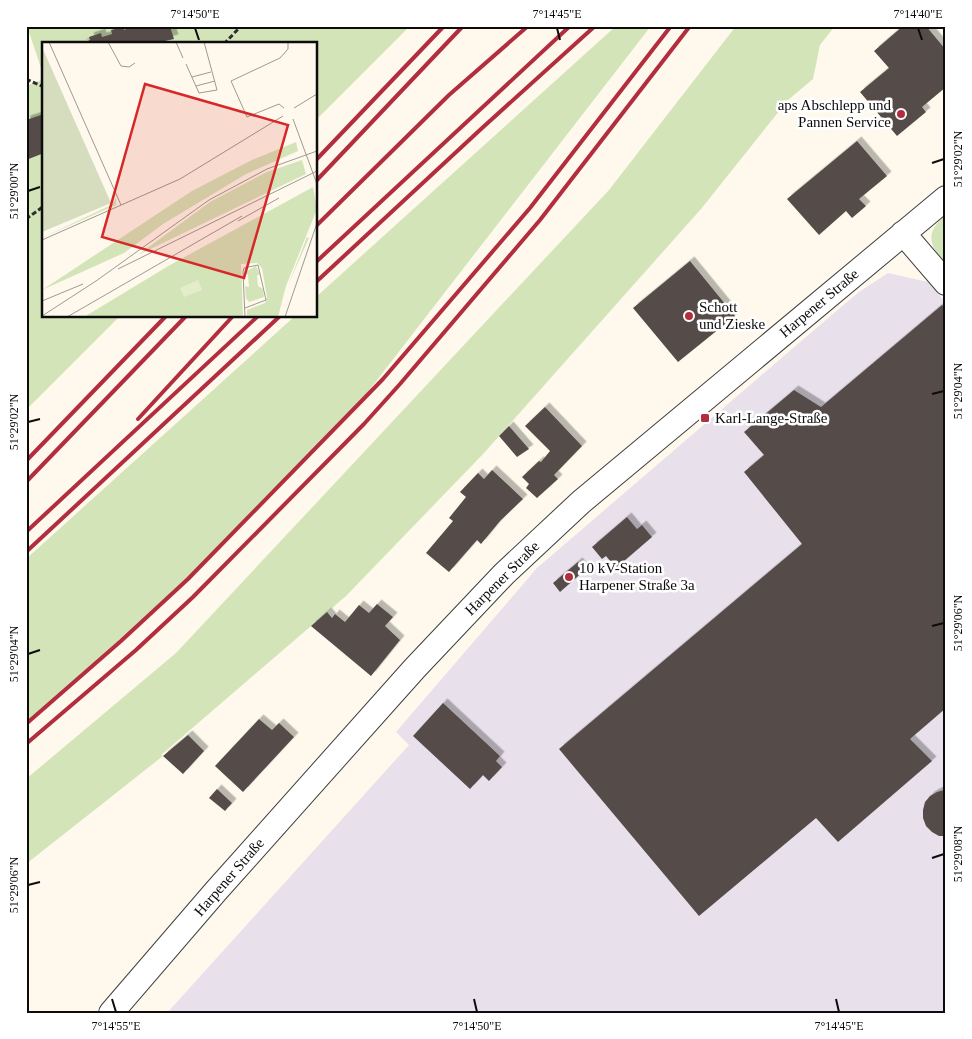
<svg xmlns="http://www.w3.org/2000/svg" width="972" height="1039" font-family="Georgia,serif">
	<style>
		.industrial { fill: #e8e0ea }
		.green { fill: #d3e5b8 }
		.building { fill: #544c49; filter: url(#shadow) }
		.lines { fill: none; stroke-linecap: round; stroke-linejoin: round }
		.street-casing { stroke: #3f3f3f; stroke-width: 26 }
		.path { stroke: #2e2e2e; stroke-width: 3; stroke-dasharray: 5 2.5; stroke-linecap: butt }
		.street { stroke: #fff; stroke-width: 24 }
		.rail { stroke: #b22e3f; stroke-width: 4 }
		.ticks { fill: none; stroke: #0c0c0c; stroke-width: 2 }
		.poi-dot { fill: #b22e3f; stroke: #fff; stroke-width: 2 }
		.labels { text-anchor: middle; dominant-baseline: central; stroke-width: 5; stroke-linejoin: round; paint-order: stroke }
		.poi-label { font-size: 15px; fill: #0c0c0c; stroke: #fff; text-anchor: start }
		.street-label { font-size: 15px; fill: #0c0c0c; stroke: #fff }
		.inset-road { fill: none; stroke: #9d9a92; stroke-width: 1 }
		.view { fill: #d62828; fill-opacity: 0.15; stroke: #d62828; stroke-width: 2.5 }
		.inset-edge { fill: none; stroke: #0c0c0c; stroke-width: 2.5 }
		.neatline { fill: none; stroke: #0c0c0c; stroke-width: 2 }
		.ticks-label { font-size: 12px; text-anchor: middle; fill: #0c0c0c }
	</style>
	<defs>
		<filter id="shadow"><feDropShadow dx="4.5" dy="-4.5" stdDeviation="0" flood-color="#0004"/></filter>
	</defs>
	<rect width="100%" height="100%" fill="#fef9ec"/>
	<path class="industrial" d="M 888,273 L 928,282 L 946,303 L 946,1013 L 167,1013 L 409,745 L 396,732 L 537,568 L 834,313 L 859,292 Z"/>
	<path class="green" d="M 27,26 L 410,26 L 316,120 L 316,44 L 44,44 L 44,77 Z
		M 616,26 L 651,26 L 353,411 L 188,579 L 121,641 L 26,724 L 26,559 L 295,316 L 316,316 L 316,297 Z
		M 736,26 L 835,26 L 820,45 L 813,79 L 788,100 L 701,209 L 484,453 L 346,596 L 161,755 L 163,756 L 26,864 L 26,779 L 176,653 L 609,190 Z
		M 44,79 L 44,316 L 120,316 L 26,410 L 26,86 Z
		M 946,215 L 946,264 C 929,245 924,233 946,215 Z"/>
	<path class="building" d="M 134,26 L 170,26 L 174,39 L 165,41 L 166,44 L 81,44 L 90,40 L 89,37 L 101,33 L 102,37 L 112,34 L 111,30 L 123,27 L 124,30 Z
		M 903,26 L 926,26 L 946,50 L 946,87 L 922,107 L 926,112 L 897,136 L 860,92 L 889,68 L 874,51 Z
		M 44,114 L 44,153 L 26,160 L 26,120 Z
		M 857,141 L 887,176 L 859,199 L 866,206 L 852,218 L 846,211 L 819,235 L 787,199 Z
		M 690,261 L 735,316 L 678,362 L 633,308 Z
		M 942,305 L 946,309 L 946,708 L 910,739 L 932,761 L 838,842 L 816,818 L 699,916 L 559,749 L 802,544 L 744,472 L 764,455 L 744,432 L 794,390 L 821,407 Z
		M 545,407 L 582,446 L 554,475 L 558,479 L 537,498 L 526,488 L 529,484 L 522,477 L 539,461 L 541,462 L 550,451 L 525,426 Z
		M 509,426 L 529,449 L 517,457 L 499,436 Z
		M 492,470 L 523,499 L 500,521 L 481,544 L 477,540 L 449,572 L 426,553 L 453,521 L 449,518 L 466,497 L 460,492 L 478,473 L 484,479 Z
		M 627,517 L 637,529 L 642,525 L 652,537 L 616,568 L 606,556 L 602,559 L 592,547 Z
		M 578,562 L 585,570 L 560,592 L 553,583 Z
		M 377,604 L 393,617 L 385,626 L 400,640 L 371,676 L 311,626 L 327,612 L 332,618 L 335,614 L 345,622 L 359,605 L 369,613 Z
		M 443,703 L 500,756 L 496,761 L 502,767 L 489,781 L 483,775 L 470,789 L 413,736 Z
		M 259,719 L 272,730 L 279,723 L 294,737 L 243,792 L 215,766 Z
		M 188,735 L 204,751 L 183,774 L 163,756 Z
		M 217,789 L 232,803 L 225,811 L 209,798 Z
		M 944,790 L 946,790 L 946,836 L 939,836 L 932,832 L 926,826 L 923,818 L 923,810 L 925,802 L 930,796 L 937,792 Z"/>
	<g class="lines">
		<g class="street-casing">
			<path id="street" d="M 903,233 L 946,283
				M 111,1013 L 216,891 L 415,668 L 504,574 L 581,502 L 946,198"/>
		</g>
		<path class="path" d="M 224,44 L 241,26
			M 26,79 L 44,87
			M 26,219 L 44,206"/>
		<use href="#street" class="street"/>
		<path class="rail" d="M 316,160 L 444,26
			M 316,181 L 463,26
			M 316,226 L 449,95 L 528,26
			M 316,262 L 570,26
			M 316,282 L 481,129 L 595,26
			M 138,419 L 233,316
			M 26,461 L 166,316
			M 26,482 L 186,316
			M 26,532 L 258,316
			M 26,552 L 280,316
			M 26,724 L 121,641 L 188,579 L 383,379 L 530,208 L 671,26
			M 26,744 L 136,650 L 193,597 L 364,424 L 400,384 L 540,220 L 690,26"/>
	</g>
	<path class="ticks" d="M 195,28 L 199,40M 557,28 L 560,40M 918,28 L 922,40M 932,163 L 944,159M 28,191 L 40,187M 932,394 L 944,391M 28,422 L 40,419M 932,626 L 944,623M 28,654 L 40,650M 932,858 L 944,854M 28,885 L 40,882M 112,999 L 116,1012M 474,999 L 477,1012M 836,999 L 839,1012"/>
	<g class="poi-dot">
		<circle cx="901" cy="114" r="5"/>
		<circle cx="689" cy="316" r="5"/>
		<rect x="700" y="413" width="10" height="10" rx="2.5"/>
		<circle cx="569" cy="577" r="5"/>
	</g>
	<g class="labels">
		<g class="poi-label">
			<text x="891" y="105" text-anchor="end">aps Abschlepp und<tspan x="891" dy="17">Pannen Service</tspan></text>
			<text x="699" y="307">Schott<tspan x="699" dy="17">und Zieske</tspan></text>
			<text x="715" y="418">Karl-Lange-Straße</text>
			<text x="579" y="568">10 kV-Station<tspan x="579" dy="17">Harpener Straße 3a</tspan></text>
		</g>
		<g class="street-label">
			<text transform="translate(819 303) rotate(-40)">Harpener Straße</text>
			<text transform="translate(502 578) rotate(-45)">Harpener Straße</text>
			<text transform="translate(229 877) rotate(-49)">Harpener Straße</text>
		</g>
	</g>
	<g transform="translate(42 42)">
		<rect width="275" height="275" fill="#fef9ec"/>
		<path d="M 254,100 L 256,109 L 204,132 L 121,182 L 82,211 L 0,248 L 150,149 L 210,118 ZM 260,118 L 264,132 L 96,213 L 168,160 L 225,130 ZM 271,145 L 275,167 L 244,244 L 236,275 L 205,275 L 205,268 L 223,261 L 225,255 L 220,226 L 215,221 L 199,222 L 201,275 L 42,275 L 128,223 ZM 74,156 L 74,163 L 0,196 L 71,162 ZM 265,195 L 267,196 L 247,241 L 240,273 L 247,241 ZM 214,224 L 218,233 L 215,233 L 216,244 L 221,247 L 222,255 L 207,260 L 204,256 L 203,244 L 207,245 L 206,233 L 203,230 Z" fill="#d3e5b8"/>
		<path d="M 0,5 L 69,161 L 0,190 Z" fill="#d6ddbf"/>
		<path d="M 156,238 L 160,248 L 142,255 L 138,246 Z" fill="#e4edc9"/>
		<path class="inset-road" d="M 7,0 L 79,163M 66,0 L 79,24 L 87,25 L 93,21M 134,0 L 141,16M 144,22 L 157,51 L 175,48 L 162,0M 150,35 L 169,30M 154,44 L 173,39M 242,66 L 237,62 L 205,75 L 189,39 L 238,16 L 246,7 L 246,0M 252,66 L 275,52M 251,77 L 275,142M 196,179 L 237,156M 0,198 L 138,137 L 241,74M 76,227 L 275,129M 0,259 L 41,242M 203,266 L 224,258 L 216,223 L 202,226 L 201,230 L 203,275M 0,274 L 54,239 L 167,158 L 225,127 L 275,109M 25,275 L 200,174M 243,275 L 275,181"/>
		<path class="view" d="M 103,42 L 246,83 L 202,236 L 60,195 Z"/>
		<rect width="275" height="275" class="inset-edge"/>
	</g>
	<rect width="972" height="1039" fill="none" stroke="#ffffff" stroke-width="55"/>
	<rect x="28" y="28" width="916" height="984" class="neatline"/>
	<g class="ticks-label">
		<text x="195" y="18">7°14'50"E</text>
		<text x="557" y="18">7°14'45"E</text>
		<text x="918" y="18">7°14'40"E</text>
		<text transform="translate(958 159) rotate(-90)" y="4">51°29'02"N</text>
		<text transform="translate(14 191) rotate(-90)" y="4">51°29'00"N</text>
		<text transform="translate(958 391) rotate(-90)" y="4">51°29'04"N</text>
		<text transform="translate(14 422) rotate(-90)" y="4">51°29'02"N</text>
		<text transform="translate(958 623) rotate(-90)" y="4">51°29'06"N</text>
		<text transform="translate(14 654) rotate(-90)" y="4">51°29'04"N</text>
		<text transform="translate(958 854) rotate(-90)" y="4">51°29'08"N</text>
		<text transform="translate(14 885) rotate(-90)" y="4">51°29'06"N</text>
		<text x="116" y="1030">7°14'55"E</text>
		<text x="477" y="1030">7°14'50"E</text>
		<text x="839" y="1030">7°14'45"E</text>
	</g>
</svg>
